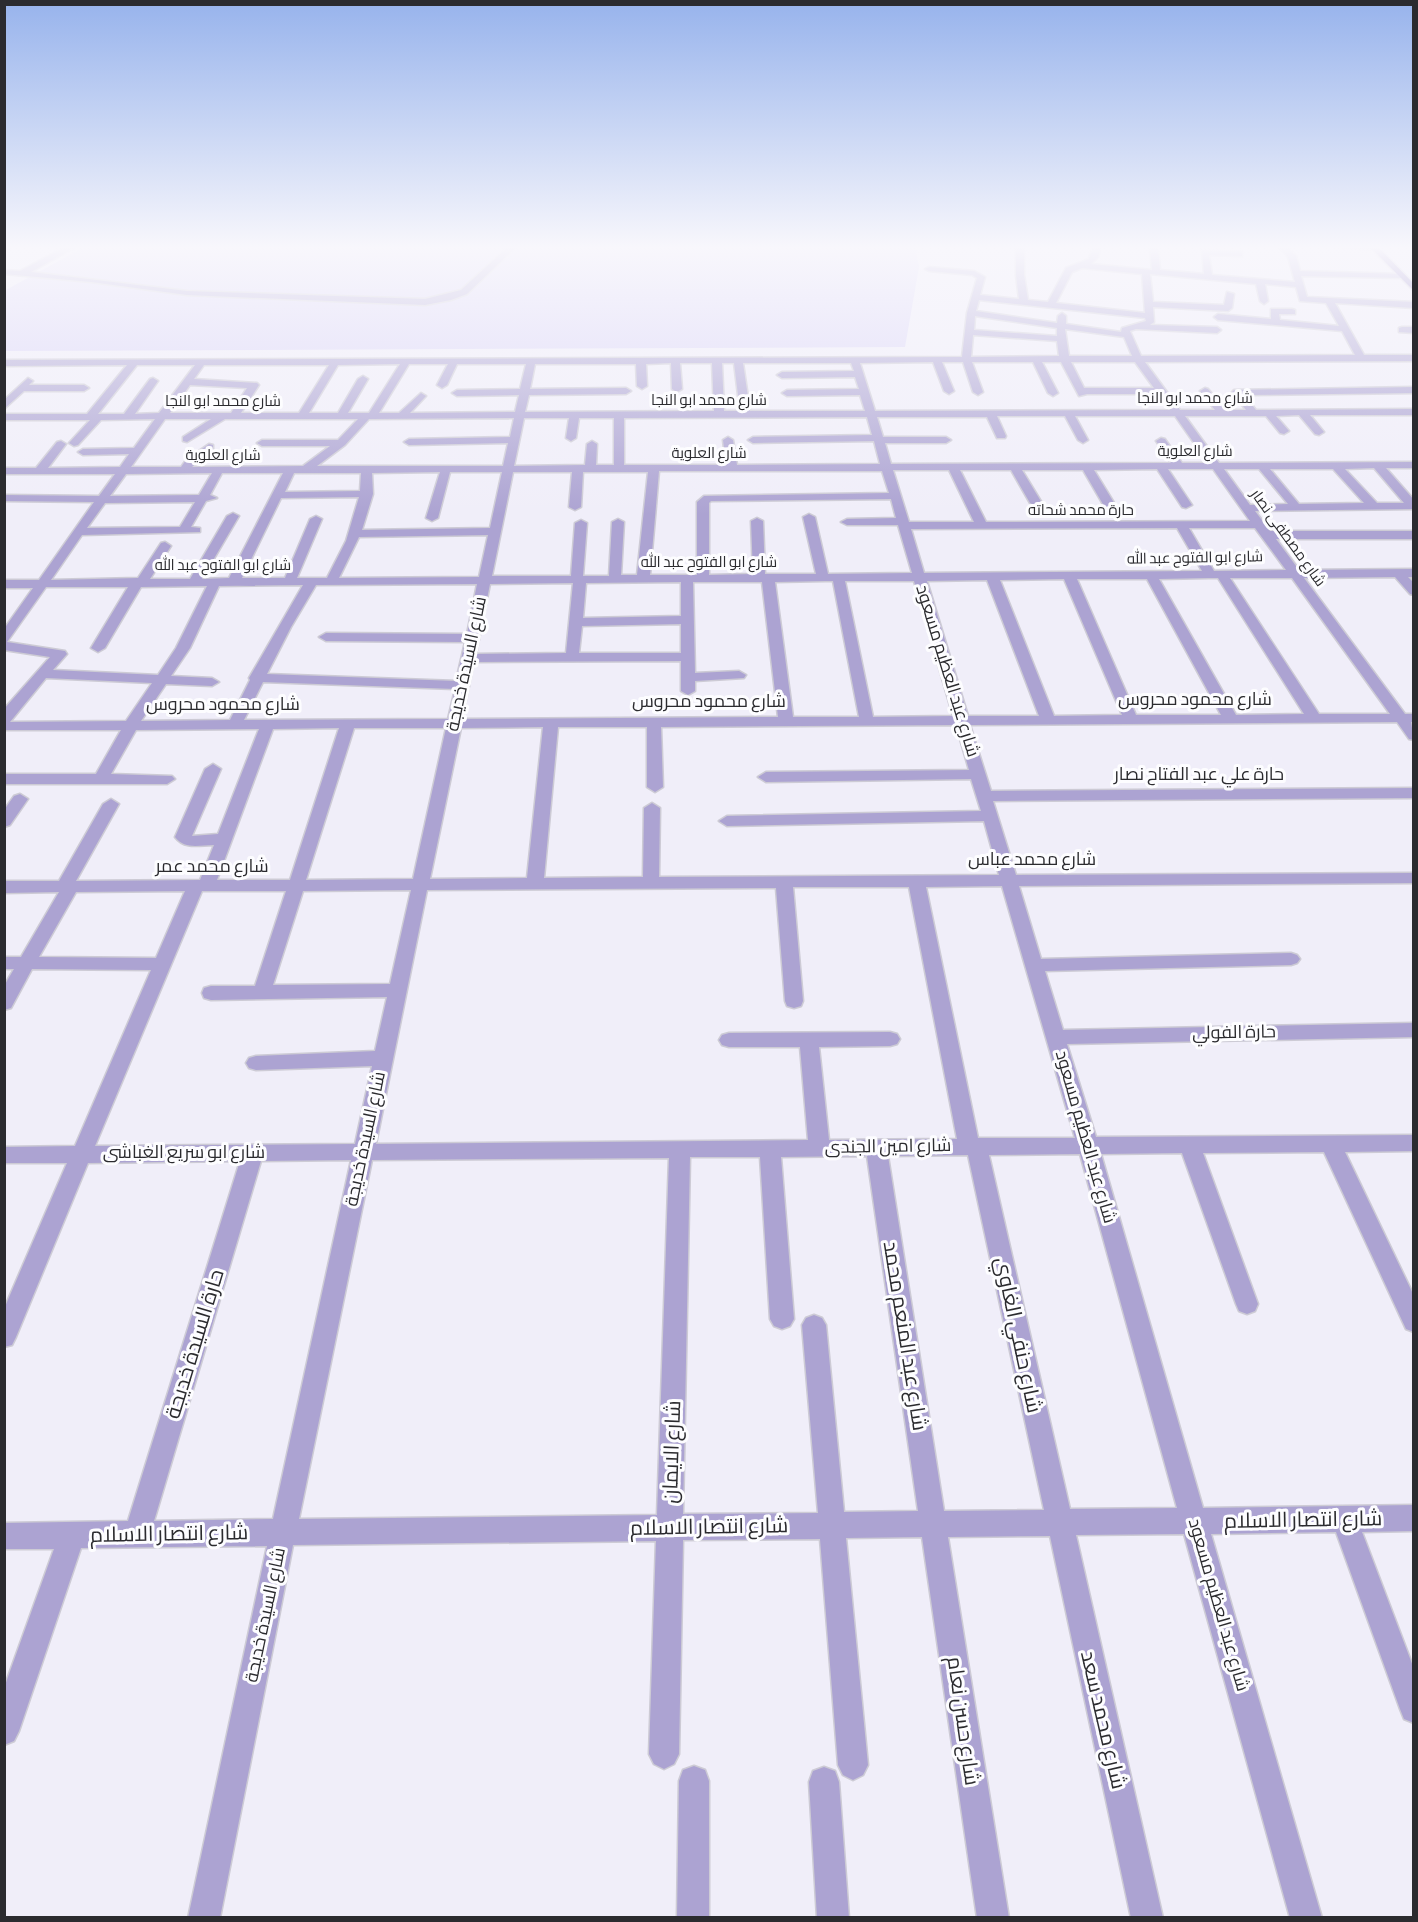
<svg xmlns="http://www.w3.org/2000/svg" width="1418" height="1922" font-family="'Alegreya Sans',Cairo,sans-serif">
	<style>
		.green { fill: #d9d3f7 }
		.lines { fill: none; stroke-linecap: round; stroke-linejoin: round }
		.minor-casing { stroke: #cdcbd5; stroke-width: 3 }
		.major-casing { stroke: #cdcbd5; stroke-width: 3 }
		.minor { fill: #aca3d2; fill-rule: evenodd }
		.major { fill: #7561b4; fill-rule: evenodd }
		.labels { text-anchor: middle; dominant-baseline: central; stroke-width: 6; stroke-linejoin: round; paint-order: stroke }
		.far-street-label { font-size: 15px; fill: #2b2b2f; stroke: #fdfdff }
		.street-label { font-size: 18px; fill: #2b2b2f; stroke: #fdfdff }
		.near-street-label { font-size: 21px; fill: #2b2b2f; stroke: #fdfdff }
	</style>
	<rect width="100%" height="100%" fill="#f0eef9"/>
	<path class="green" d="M 86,246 L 915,246 L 919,267 L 905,347 L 5,351 L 4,291 Z"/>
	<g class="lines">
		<g class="minor-casing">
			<path id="minor" d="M 67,246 L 77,246 L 31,272 L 187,291 L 425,299 L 461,290 L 509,246 L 517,246 L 467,294 L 451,300 L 425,305 L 187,295 L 91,282 L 4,274 L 4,270 L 20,271 Z
				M 1016,246 L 1024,246 L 1024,275 L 1028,300 L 1048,302 L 1066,268 L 1089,259 L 1093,246 L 1101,246 L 1098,257 L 1091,264 L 1152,270 L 1150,248 L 1155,246 L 1158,248 L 1160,270 L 1204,274 L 1202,250 L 1239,252 L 1242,252 L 1242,256 L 1209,255 L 1212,275 L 1295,282 L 1288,257 L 1278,246 L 1286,246 L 1296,256 L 1300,271 L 1401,274 L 1405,276 L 1401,278 L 1301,276 L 1307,297 L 1414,302 L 1414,308 L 1335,303 L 1364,355 L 1414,355 L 1414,361 L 1145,362 L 1180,410 L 1215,410 L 1200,391 L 1205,388 L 1208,389 L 1226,410 L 1246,410 L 1232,392 L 1234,390 L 1414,387 L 1414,393 L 1244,395 L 1256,410 L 1414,409 L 1414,415 L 1310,415 L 1324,432 L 1319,435 L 1315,434 L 1299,415 L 1276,416 L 1289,431 L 1284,434 L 1280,433 L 1266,416 L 1185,416 L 1219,463 L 1414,462 L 1414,468 L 1386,468 L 1414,500 L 1414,509 L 1255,511 L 1270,531 L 1414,531 L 1414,539 L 1276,539 L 1299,570 L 1414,569 L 1414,577 L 1408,577 L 1414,583 L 1414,595 L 1410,594 L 1395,577 L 1304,578 L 1405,714 L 1414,714 L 1414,722 L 1411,722 L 1414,740 L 1409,739 L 1397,722 L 970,725 L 991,791 L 1414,788 L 1414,798 L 993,801 L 1016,875 L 1414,873 L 1414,883 L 1019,886 L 1041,959 L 1291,953 L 1297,955 L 1300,959 L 1297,963 L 1291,965 L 1045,971 L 1063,1030 L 1414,1023 L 1414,1037 L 1067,1044 L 1096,1137 L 1414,1135 L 1414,1151 L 1345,1152 L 1414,1296 L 1414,1332 L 1406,1329 L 1324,1152 L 1203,1153 L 1258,1304 L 1255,1311 L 1247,1314 L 1239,1311 L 1236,1304 L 1182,1153 L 1101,1154 L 1203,1508 L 1414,1505 L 1414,1531 L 1362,1532 L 1414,1669 L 1414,1723 L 1404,1719 L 1400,1709 L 1336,1532 L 1211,1534 L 1322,1918 L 1290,1918 L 1184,1534 L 1076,1535 L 1163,1918 L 1131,1918 L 1050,1536 L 948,1537 L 1009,1918 L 977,1918 L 922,1537 L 846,1538 L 868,1765 L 863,1775 L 853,1780 L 843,1775 L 838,1765 L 820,1539 L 683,1540 L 679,1754 L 674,1764 L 664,1769 L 654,1764 L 649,1754 L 656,1541 L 293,1545 L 220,1918 L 188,1918 L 267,1546 L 81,1548 L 19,1731 L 14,1741 L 4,1745 L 4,1688 L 54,1549 L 4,1549 L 4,1523 L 128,1521 L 240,1161 L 88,1163 L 16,1337 L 12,1345 L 4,1347 L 4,1309 L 67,1163 L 4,1163 L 4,1147 L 75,1146 L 151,970 L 32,969 L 11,1008 L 4,1010 L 4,986 L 14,969 L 4,969 L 4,957 L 21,957 L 59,892 L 4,893 L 4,881 L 59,881 L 103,804 L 111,799 L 119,804 L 76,881 L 200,880 L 214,845 C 199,845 185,850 175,837 L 205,769 L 213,764 L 221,769 L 192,836 L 218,834 L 259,729 L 136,730 L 111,774 L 172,776 L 175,779 L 167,784 L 4,784 L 4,774 L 96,774 L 121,730 L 4,730 L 4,709 L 50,657 L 4,650 L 4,629 L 33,588 L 4,588 L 4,580 L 39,580 L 94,502 L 4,501 L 4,495 L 99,496 L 115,474 L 4,474 L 4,468 L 36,468 L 57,442 L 61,441 L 66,444 L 48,468 L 120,467 L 129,454 L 83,455 L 78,452 L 83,449 L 134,448 L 155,419 L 101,420 L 78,445 L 74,446 L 69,443 L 90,420 L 4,420 L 4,414 L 87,414 L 127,365 L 4,366 L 4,360 L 962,357 L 967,313 L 977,278 L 972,275 L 929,271 L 925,269 L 929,267 L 974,271 L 985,277 L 980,295 L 1019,299 L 1016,275 ZM 1082,268 L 1142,274 L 1145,313 L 1056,303 L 1072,272 ZM 1150,274 L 1256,284 L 1260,301 L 1264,304 L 1268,301 L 1265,284 L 1296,287 L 1300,301 L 1326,303 L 1339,326 L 1280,320 L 1279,314 L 1295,314 L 1295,310 L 1292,309 L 1271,309 L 1271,319 L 1218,314 L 1214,317 L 1218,320 L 1342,331 L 1355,355 L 1141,356 L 1130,331 L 1136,329 L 1217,333 L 1221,330 L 1217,327 L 1150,325 L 1154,322 L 1153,307 L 1228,311 L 1232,308 L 1234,294 L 1227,292 L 1224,305 L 1153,302 ZM 979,300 L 1145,318 L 1146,321 L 1122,328 L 1121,332 L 1066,324 L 1066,316 L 1062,313 L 1058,316 L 1057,323 L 976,311 ZM 975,316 L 1057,328 L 1057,336 L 974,330 ZM 1065,329 L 1124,337 L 1132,356 L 1069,356 ZM 973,335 L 1057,341 L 1059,356 L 971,357 ZM 933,362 L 944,391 L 949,394 L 954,391 L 942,362 L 963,362 L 973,392 L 978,395 L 983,392 L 972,362 L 1033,362 L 1048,393 L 1053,396 L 1058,393 L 1042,362 L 1061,362 L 1079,396 L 1087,394 L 1159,394 L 1170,410 L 875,411 L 860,363 ZM 1071,362 L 1135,362 L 1154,388 L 1084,388 ZM 671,363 L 672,389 L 677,392 L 682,389 L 680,363 L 712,363 L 714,411 L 525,412 L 529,395 L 626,394 L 631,391 L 626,388 L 530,389 L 535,364 L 636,364 L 637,386 L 642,389 L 647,386 L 646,364 ZM 722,363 L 734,363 L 740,411 L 724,411 ZM 743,363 L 851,363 L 854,371 L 782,372 L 777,375 L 782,378 L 855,377 L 859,389 L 787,390 L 782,393 L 787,396 L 860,395 L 865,411 L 750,411 ZM 400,364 L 369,413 L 348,413 L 368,379 L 363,376 L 358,379 L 338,413 L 309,413 L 338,365 ZM 409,364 L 448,364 L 437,385 L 442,388 L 447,385 L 457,364 L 526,364 L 520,389 L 457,390 L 452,393 L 457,396 L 519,395 L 515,412 L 410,413 L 426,396 L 421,393 L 399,413 L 379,413 ZM 137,365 L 195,365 L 159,413 L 135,414 L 158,381 L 153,378 L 150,379 L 124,414 L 98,414 ZM 204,365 L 329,365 L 299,413 L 241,413 L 259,385 L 257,383 L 194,379 ZM 190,385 L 247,388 L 231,413 L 170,413 ZM 997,416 L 1065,416 L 1078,440 L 1083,443 L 1088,440 L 1075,416 L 1175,416 L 1208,463 L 1182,463 L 1165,439 L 1161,438 L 1156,441 L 1171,463 L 891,464 L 885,443 L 946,443 L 951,440 L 946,437 L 883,437 L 877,417 L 987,417 L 997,438 L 1005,438 L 1006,436 ZM 867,417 L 872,435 L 753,437 L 748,440 L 753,443 L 874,441 L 880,464 L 737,465 L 733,440 L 728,437 L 723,440 L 726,465 L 624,465 L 624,418 ZM 514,418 L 510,437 L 409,439 L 404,442 L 409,445 L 508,443 L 503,466 L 317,466 L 345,445 L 369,419 ZM 524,418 L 569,418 L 566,438 L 571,441 L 576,438 L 579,418 L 614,418 L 614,465 L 596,465 L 597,444 L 592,441 L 587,444 L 585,465 L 514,466 ZM 165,419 L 211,419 L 183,437 L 183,441 L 187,442 L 225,419 L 358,419 L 338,440 L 262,440 L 257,443 L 262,446 L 330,446 L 303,466 L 192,467 L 213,449 L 213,445 L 209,444 L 186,460 L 181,467 L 131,467 ZM 1374,468 L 1404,503 L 1377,503 L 1345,469 ZM 1157,469 L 1182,507 L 1186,508 L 1192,505 L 1168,469 L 1213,469 L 1250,521 L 986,522 L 960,470 L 1011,470 L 1030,503 L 1036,506 L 1042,503 L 1022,470 L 1083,470 L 1104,506 L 1110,509 L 1116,506 L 1094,470 ZM 1224,469 L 1259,469 L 1288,504 L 1250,505 ZM 1270,469 L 1333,469 L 1364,503 L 1299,504 ZM 893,470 L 949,470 L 974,522 L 909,522 ZM 659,471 L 882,471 L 889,493 L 704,496 L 697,502 L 697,575 L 650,575 ZM 440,472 L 426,518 L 432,521 L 438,518 L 450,472 L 502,472 L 490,528 L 362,530 L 373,494 L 372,473 ZM 513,472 L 572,472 L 569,507 L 575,510 L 581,507 L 583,472 L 648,472 L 637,575 L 621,575 L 624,522 L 618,519 L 612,522 L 609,576 L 583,576 L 587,523 L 581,520 L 575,523 L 571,576 L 492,576 ZM 212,473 L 199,495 L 110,496 L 126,474 ZM 222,473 L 283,473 L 229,578 L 202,579 L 239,516 L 233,513 L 227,516 L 190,579 L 150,579 L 171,546 L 165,542 L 161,543 L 138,578 L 51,580 L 82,535 L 200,532 L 200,528 L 191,527 L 206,501 L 217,498 L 210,495 ZM 294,473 L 361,473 L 360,491 L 285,492 ZM 359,497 L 346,541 L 327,578 L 297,578 L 322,519 L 316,516 L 310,519 L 285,578 L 242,578 L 281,498 ZM 891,499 L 896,518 L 847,519 L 841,522 L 847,525 L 898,525 L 912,573 L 828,574 L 815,517 L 809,514 L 803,517 L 816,574 L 765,574 L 763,521 L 757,518 L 751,521 L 753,574 L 709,575 L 709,503 L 711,501 ZM 195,502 L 180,527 L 87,528 L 105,503 ZM 1177,528 L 1202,571 L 924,573 L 911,529 ZM 1189,528 L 1255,528 L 1286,570 L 1214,571 ZM 488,535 L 479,577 L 339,578 L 359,537 ZM 1208,578 L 1218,578 L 1304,714 L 1236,715 L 1159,579 ZM 1230,578 L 1292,578 L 1390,714 L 1319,714 ZM 1064,579 L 1122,715 L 1054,716 L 1000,580 ZM 1077,579 L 1147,579 L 1221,715 L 1136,715 ZM 987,580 L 1039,716 L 968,716 L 927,581 ZM 825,581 L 833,581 L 859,717 L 793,717 L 775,582 ZM 845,581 L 914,581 L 953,716 L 873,717 ZM 681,582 L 681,616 L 583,618 L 586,583 ZM 693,582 L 762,582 L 778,717 L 462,719 L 474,662 L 681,661 L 681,691 L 688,695 L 695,691 L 695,681 L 744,678 L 746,675 L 739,671 L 695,673 ZM 573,583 L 566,653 L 476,654 L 490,584 ZM 477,584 L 467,634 L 326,633 L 319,637 L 326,641 L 465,642 L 456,681 L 267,674 L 291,627 L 316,585 ZM 303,585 L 249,678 L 250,680 L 230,720 L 141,721 L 166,684 L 212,686 L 219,682 L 212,678 L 171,676 L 190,648 L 219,586 ZM 207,586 L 176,648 L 158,675 L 53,670 L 67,654 L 65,651 L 7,642 L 46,587 L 128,587 L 91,648 L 98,652 L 105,648 L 141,587 ZM 681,624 L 681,653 L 579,653 L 582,626 ZM 46,678 L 152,683 L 126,721 L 10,722 ZM 263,682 L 455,689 L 448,719 L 244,720 ZM 956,725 L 969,770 L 766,772 L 758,777 L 766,782 L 971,779 L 981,811 L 727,816 L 719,821 L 727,826 L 984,821 L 999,875 L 659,877 L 660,808 L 652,803 L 644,808 L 643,877 L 544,878 L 558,727 L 647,727 L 647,787 L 655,792 L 663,787 L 661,727 ZM 543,727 L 527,878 L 430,879 L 461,728 ZM 339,728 L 290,880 L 217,880 L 273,729 ZM 354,728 L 446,728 L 413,879 L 306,880 ZM 1002,886 L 1075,1138 L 978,1138 L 926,887 ZM 793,887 L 909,887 L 957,1139 L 829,1140 L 819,1047 L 890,1046 L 897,1044 L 900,1039 L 897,1034 L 890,1032 L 729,1033 L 722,1035 L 719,1040 L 722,1045 L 729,1047 L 800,1047 L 808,1140 L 376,1144 L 427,890 L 776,888 L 785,1001 L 787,1006 L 794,1008 L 801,1006 L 803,1001 ZM 411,890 L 390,984 L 273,985 L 303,891 ZM 185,891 L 156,958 L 39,957 L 76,892 ZM 202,891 L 286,891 L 255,986 L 211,986 L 204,988 L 202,993 L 204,998 L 211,1000 L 387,997 L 375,1051 L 256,1056 L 249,1058 L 246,1063 L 249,1068 L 256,1070 L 372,1066 L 355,1144 L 95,1146 ZM 1080,1154 L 1177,1508 L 1070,1509 L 989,1155 ZM 968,1155 L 1044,1510 L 944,1511 L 888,1156 ZM 867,1156 L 918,1511 L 844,1512 L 826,1325 L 822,1318 L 814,1315 L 806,1318 L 802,1325 L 818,1513 L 683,1514 L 690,1157 L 760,1157 L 770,1319 L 774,1326 L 782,1329 L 790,1326 L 794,1319 L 781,1157 ZM 669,1158 L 657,1515 L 299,1519 L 372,1160 ZM 351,1160 L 273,1519 L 154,1521 L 261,1161 Z
				M 1334,246 L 1377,246 L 1378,247 L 1374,249 L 1338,248 Z
				M 4,247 L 9,247 L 10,249 L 4,251 Z
				M 1402,327 L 1414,327 L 1414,333 L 1399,332 L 1399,328 Z
				M 28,378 L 33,381 L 29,385 L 84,385 L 89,388 L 84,391 L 24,391 L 4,409 L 4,400 Z
				M 20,794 L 28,799 L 10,825 L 4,827 L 4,810 L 14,796 Z
				M 694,1766 L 705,1770 L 709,1781 L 709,1918 L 677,1918 L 679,1781 L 683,1770 Z
				M 824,1767 L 835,1771 L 839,1782 L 849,1918 L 817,1918 L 809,1782 L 813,1771 Z"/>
		</g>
		<g class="major-casing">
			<path id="major" d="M 1369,246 L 1377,246 L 1414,284 L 1414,291 Z"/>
		</g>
		<use href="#minor" class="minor"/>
		<use href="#major" class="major"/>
	</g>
	<linearGradient id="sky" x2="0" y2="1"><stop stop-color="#97b3ec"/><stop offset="0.48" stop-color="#f8f7fc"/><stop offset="1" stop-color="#f8f7fc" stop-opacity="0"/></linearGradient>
	<rect width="1418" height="515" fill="url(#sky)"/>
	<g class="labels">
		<g class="far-street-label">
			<text x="1195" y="398">شارع محمد ابو النجا</text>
			<text x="709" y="400">شارع محمد ابو النجا</text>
			<text x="223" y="401">شارع محمد ابو النجا</text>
			<text x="1195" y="451">شارع العلوية</text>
			<text x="709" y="453">شارع العلوية</text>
			<text x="223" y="455">شارع العلوية</text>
			<text x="1081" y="510">حارة محمد شحاته</text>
			<text transform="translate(1288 538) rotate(54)">شارع مصطفى نصار</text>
			<text transform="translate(1195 558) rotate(-1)">شارع ابو الفتوح عبد الله</text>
			<text x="709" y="562">شارع ابو الفتوح عبد الله</text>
			<text x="223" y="565">شارع ابو الفتوح عبد الله</text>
		</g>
		<g class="street-label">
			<text transform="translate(467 664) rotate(-78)">شارع السيدة خديجة</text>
			<text transform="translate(947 671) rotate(73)">شارع عبد العظيم مسعود</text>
			<text x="1195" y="700">شارع محمود محروس</text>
			<text x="709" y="702">شارع محمود محروس</text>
			<text x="223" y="705">شارع محمود محروس</text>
			<text x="1199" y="775">حارة علي عبد الفتاح نصار</text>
			<text x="1032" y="860">شارع محمد عباس</text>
			<text x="212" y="867">شارع محمد عمر</text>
			<text transform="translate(1234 1033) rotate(-1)">حارة الفولي</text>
			<text transform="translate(1085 1137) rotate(74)">شارع عبد العظيم مسعود</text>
			<text transform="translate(366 1139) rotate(-78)">شارع السيدة خديجة</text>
			<text transform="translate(888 1147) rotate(-1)">شارع امين الجندى</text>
			<text x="184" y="1153">شارع ابو سريع الغباشى</text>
			<text transform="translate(1218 1605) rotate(74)">شارع عبد العظيم مسعود</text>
			<text transform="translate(266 1615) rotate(-78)">شارع السيدة خديجة</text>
		</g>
		<g class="near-street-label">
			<text transform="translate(1018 1335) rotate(78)">شارع حنفي الغاوي</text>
			<text transform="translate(905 1336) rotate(81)">شارع عبد المنعم محمد</text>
			<text transform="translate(195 1344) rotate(-73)">حارة السيدة خديجة</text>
			<text transform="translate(672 1452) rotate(-88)">شارع الايمان</text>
			<text transform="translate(1303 1520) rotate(-1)">شارع انتصار الاسلام</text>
			<text transform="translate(709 1527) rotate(-1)">شارع انتصار الاسلام</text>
			<text transform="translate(169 1534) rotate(-1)">شارع انتصار الاسلام</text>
			<text transform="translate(1103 1720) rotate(77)">شارع محمد سعد</text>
			<text transform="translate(963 1721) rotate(82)">شارع حسن نعام</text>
		</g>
	</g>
	<rect width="1418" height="1922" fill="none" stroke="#2b2b2f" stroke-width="12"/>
</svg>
